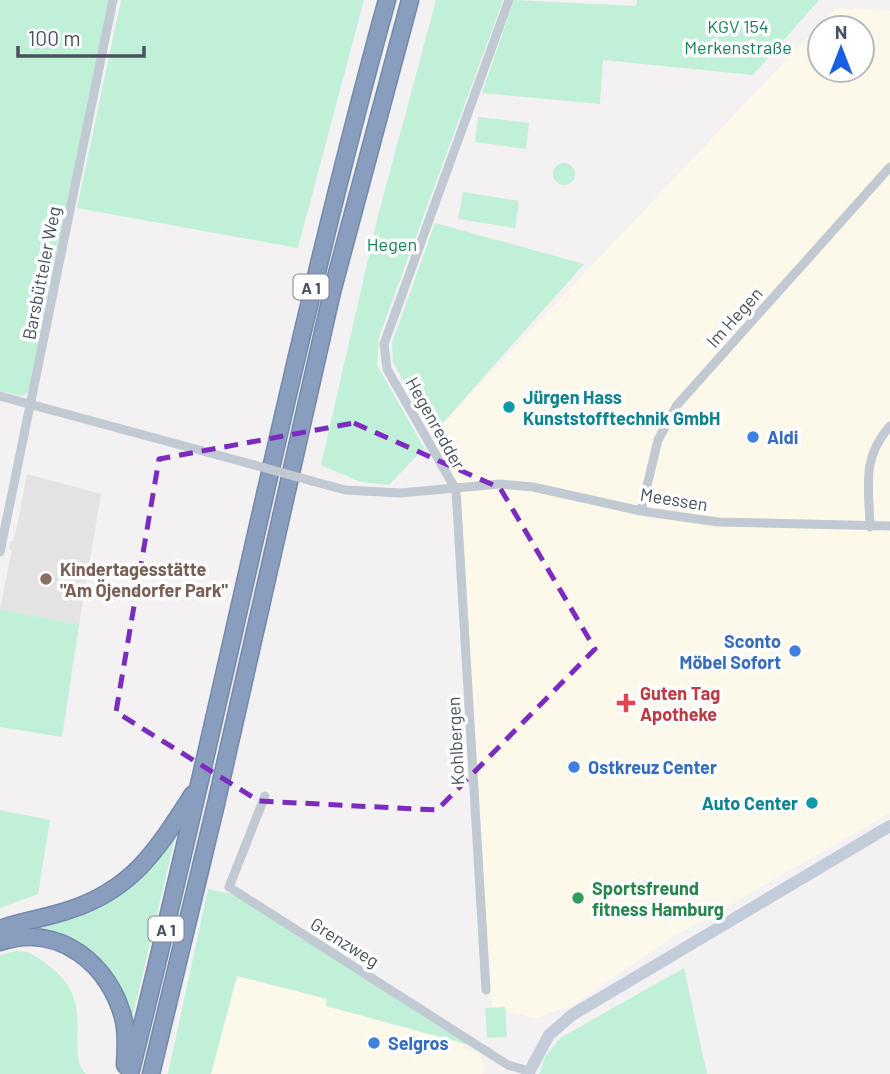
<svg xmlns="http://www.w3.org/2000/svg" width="890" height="1074" font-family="Barlow,sans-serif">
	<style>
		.commercial { fill: #fcf9eb; fill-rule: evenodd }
		.education { fill: #e4e2e3 }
		.green { fill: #c0f0d7 }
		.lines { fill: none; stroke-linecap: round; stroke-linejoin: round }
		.highway-casing { stroke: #7489ab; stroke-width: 19 }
		.street { stroke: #c1c9d2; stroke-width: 9 }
		.secondary { stroke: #c3ccd9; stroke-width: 12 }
		.highway { stroke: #899ebf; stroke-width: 16 }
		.street-bridge { stroke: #c1c9d2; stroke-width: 9 }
		.marked { fill: none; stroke: #7b2cbf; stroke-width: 5; stroke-dasharray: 14 9; stroke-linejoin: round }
		.culture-dot { fill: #0f9aa8; stroke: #fff; stroke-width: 2.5 }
		.shop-dot { fill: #3f7fe0; stroke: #fff; stroke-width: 2.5 }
		.education-dot { fill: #8d6e63; stroke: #fff; stroke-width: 2.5 }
		.health-dot { fill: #e0444e; stroke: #fff; stroke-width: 2.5 }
		.leisure-dot { fill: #2e9e5b; stroke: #fff; stroke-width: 2.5 }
		.labels { text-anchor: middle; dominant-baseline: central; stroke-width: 7; stroke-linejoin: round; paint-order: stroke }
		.shield { fill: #fff; stroke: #7f868e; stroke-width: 2 }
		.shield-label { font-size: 16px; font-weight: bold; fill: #48525e }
		.park-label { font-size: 18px; fill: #178256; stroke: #fff }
		.street-label { font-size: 18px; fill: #48525e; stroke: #fff }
		.culture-label { font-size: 18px; font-weight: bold; fill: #0d838f; stroke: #fff; text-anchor: start }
		.shop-label { font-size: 18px; font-weight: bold; fill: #366cbe; stroke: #fff; text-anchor: start }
		.education-label { font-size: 18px; font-weight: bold; fill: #785e54; stroke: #fff; text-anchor: start }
		.health-label { font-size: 18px; font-weight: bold; fill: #be3a42; stroke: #fff; text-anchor: start }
		.leisure-label { font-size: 18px; font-weight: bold; fill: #27864d; stroke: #fff; text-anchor: start }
	</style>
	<rect width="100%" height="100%" fill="#f3f1f1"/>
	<path class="commercial" d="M 835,8 L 890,11 L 890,813 L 673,937 L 573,1005 L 536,1018 L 492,1008 L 461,499 L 433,434 ZM 820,28 L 862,28 L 862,70 L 820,70 Z
		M 221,894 L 464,1044 L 463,1049 L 478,1053 L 485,1066 L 483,1074 L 177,1074 Z"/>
	<path class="education" d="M 27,474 L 101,494 L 79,625 L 0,609 L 12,550 L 9,549 L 10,541 L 13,541 L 18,522 Z"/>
	<path class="green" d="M 0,0 L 109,0 L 28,393 L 21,396 L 0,391 Z
		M 121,0 L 364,0 L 298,248 L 77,208 Z
		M 436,0 L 503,0 L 379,337 L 377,365 L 424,448 L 389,485 L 361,482 L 321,465 L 378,216 Z
		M 514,0 L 636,6 L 637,0 L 819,0 L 753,75 L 603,60 L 600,104 L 482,93 Z
		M 478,117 L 529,123 L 526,149 L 475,142 Z
		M553 174a11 11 0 1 1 22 0a11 11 0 1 1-22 0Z
		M 463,192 L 519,201 L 515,228 L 458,219 Z
		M 435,223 L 584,264 L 433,434 L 393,362 L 392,343 Z
		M 0,609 L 79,625 L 62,737 L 0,727 Z
		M 0,810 L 50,820 L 38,894 L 0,908 Z
		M 175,838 L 132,1019 L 128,1021 C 113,965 99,948 42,932 L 37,923 L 89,908 L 126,889 Z
		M 208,889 L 235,895 L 469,1045 L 326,1006 L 327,999 L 237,976 L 211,1074 L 168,1074 Z
		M 16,951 C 31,951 37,957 49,966 C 99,1002 63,1052 86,1074 L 0,1074 L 0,955 Z
		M 684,968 L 707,1074 L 539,1074 L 545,1057 L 560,1038 Z
		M 505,1007 L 507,1037 L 487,1038 L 485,1008 Z"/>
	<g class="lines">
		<g class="highway-casing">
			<path id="highway" d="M 0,929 C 22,921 46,918 69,910 C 134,889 158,848 193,794
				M 0,942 C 59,922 111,965 124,1021 C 127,1036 126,1050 125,1065
				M 130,1074 C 220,717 289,355 387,0
				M 151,1074 L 216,804 L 332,292 L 410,0"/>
		</g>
		<path class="street" d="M 0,396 L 247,463
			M 312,481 L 345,490 L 400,493 L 500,484 L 533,487 L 641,511 L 718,522 L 890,526
			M 641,511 L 658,440 L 677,405 L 890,167
			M 870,527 C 869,486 861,459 890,426
			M 0,552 L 113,0
			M 265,796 L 229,887 L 508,1065 L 529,1071
			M 486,990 L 456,490 L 387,369 L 384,344 L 509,0"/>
		<path class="secondary" d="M 528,1074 L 549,1035 L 572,1015 L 890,826"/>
		<use href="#highway" class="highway"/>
		<path class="street-bridge" d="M 247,463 L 312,481"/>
	</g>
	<path class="marked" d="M 354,423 L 500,488 L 595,649 L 437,810 L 259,801 L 116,712 L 159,459 Z"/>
	<g class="culture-dot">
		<circle cx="509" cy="407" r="7"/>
		<circle cx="812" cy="803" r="7"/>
	</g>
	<g class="shop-dot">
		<circle cx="753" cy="437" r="7"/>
		<circle cx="795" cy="651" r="7"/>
		<circle cx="574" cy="767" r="7"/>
		<circle cx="374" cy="1043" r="7"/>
	</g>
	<circle class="education-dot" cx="46" cy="579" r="7"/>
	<path class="health-dot" d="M622.5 692.5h7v7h7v7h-7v7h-7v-7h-7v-7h7z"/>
	<circle class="leisure-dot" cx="578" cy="898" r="7"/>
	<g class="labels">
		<g class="shield">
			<rect x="293.5" y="274.5" width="35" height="25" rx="5"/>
			<rect x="148.5" y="916.5" width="35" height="25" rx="5"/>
		</g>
		<g class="shield-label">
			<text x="311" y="287">A 1</text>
			<text x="166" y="929">A 1</text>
		</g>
		<g class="park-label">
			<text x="738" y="26">KGV 154<tspan x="738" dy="21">Merkenstraße</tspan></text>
			<text x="392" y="244">Hegen</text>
		</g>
		<g class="street-label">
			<text transform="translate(41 273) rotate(-79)">Barsbütteler Weg</text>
			<text transform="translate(734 317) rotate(-48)">Im Hegen</text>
			<text transform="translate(436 423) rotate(61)">Hegenredder</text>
			<text transform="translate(674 499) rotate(9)">Meessen</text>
			<text transform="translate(455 741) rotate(-93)">Kohlbergen</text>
			<text transform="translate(345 942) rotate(32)">Grenzweg</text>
		</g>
		<g class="culture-label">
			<text x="523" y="397">Jürgen Hass<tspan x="523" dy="21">Kunststofftechnik GmbH</tspan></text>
			<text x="798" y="803" text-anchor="end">Auto Center</text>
		</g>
		<g class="shop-label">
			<text x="767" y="437">Aldi</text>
			<text x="781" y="641" text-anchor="end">Sconto<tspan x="781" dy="21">Möbel Sofort</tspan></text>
			<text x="588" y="767">Ostkreuz Center</text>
			<text x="388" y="1043">Selgros</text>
		</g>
		<g class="education-label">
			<text x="60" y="569">Kindertagesstätte<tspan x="60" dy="21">"Am Öjendorfer Park"</tspan></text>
		</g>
		<g class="health-label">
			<text x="640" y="693">Guten Tag<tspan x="640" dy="21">Apotheke</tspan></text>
		</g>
		<g class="leisure-label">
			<text x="592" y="888">Sportsfreund<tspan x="592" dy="21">fitness Hamburg</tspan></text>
		</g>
	</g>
	<g transform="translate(841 49)"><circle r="33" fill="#ffffff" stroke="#b6babf" stroke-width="2"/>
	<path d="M0-5L12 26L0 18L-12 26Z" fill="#185fe5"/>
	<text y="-10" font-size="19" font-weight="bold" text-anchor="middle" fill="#48525e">N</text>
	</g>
	<path d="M18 46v10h126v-10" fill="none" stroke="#48525e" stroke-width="3.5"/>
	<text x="28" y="46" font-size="21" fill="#48525e" stroke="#ffffff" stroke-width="5" paint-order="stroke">100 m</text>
</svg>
